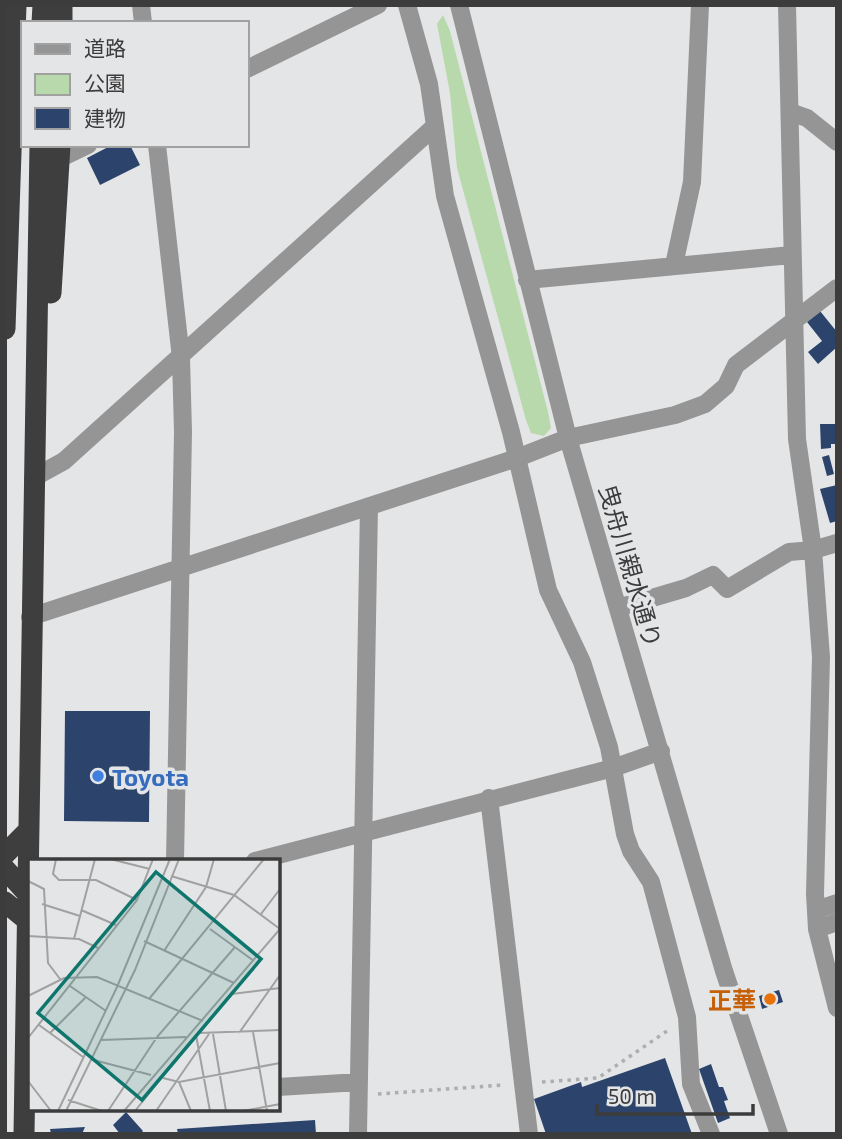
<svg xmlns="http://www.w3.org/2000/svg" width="842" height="1139" font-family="'Exo 2','Noto Sans JP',sans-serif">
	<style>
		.green { fill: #b8d9ab }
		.building { fill: #2c446c }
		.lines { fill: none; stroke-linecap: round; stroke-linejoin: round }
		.path { stroke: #adaeaf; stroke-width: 3.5; stroke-dasharray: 3.5 5; stroke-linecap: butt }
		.minor { stroke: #969595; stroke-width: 18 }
		.highway { stroke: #3f3e3e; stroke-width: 21 }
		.shop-dot { fill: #3f7fe0; stroke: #e4e5e6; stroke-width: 2.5 }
		.food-dot { fill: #e8710a; stroke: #e4e5e6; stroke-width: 2.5 }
		.labels { text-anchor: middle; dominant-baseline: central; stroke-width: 7; stroke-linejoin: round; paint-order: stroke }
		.street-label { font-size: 24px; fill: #3c3c3d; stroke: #e4e5e6 }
		.shop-label { font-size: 24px; font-weight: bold; fill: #366cbe; stroke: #e4e5e6; text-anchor: start }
		.food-label { font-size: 24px; font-weight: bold; fill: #c56008; stroke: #e4e5e6; text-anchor: end }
		.inset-road { fill: none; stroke: #a1a1a2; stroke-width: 2 }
		.view { fill: #0f766e; fill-opacity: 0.15; stroke: #0f766e; stroke-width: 3.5 }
		.inset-edge { fill: none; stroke: #3c3c3d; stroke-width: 3.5 }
	</style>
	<rect width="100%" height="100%" fill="#e4e5e6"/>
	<path class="green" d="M 443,15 L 450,31 L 548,412 L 551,428 L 544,436 L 531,433 L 526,420 L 457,168 L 450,93 L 437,24 Z"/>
	<path class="building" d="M 112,145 L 130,145 L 140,165 L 100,185 L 87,158 Z
		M 820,311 L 837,332 L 837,347 L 818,364 L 808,352 L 822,341 L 807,322 Z
		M 820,424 L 837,424 L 837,444 L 831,444 L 831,448 L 821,449 Z
		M 829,455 L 834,474 L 827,476 L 822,457 Z
		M 837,485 L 837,521 L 830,523 L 820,489 Z
		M 65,711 L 150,711 L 149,822 L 64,821 Z
		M 779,990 L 783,1002 L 762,1009 L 759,996 Z
		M 665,1058 L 692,1134 L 546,1134 L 534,1099 L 581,1082 L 582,1087 Z
		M 711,1064 L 719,1087 L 723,1087 L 728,1100 L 724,1101 L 730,1118 L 718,1123 L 699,1069 Z
		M 126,1112 L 143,1131 L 140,1134 L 120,1134 L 113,1125 Z
		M 315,1120 L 316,1134 L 178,1134 L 177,1129 Z
		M 85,1127 L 82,1134 L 51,1134 L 50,1129 Z"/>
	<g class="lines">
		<path class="path" d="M 542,1082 L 598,1078 L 670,1029
			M 378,1094 L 503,1085"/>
		<path class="minor" d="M 141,5 L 143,23
			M 407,5 L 429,84 L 445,196 L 511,432 L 548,590 L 582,662 L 609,747 L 625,834 L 631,851 L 651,882 L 687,1017 L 691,1084 L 711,1134
			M 459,5 L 568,438 L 724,971 L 779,1134
			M 787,5 L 797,439 L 813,550 L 821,657 L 815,894 L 817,929 L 837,1008
			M 247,69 L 378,5
			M 790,112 L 807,118 L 837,142
			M 157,145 L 181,358 L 183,432 L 175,861
			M 59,159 L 88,145
			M 674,265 L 692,182 L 700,5
			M 527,280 L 792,255
			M 33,478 L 64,461 L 434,127
			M 618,608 L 686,588 L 713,575 L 727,589 L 789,552 L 813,550 L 837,543
			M 30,617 L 517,458 L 568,438 L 675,415 L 705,404 L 726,386 L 736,365 L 837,288
			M 489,798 L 529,1134
			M 255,861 L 613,768 L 661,751
			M 816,910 L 837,903
			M 817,929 L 837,922
			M 278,1087 L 359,1082
			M 358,1134 L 369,506"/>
		<path class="highway" d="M 42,23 L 43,5
			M 62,23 L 62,5
			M 51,293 L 60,145
			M 5,329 L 16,5
			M 5,854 L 26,833
			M 5,869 L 27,893
			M 5,902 L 28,921
			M 24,1134 L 40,145"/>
	</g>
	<circle class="shop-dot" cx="98" cy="776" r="7"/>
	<circle class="food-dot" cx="770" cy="999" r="7"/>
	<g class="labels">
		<g class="street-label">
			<text transform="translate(631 566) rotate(74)">曳舟川親水通り</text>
		</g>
		<g class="shop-label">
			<text x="112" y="776">Toyota</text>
		</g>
		<g class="food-label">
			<text x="756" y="999">正華</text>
		</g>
	</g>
	<g transform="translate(28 859)">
		<rect width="252" height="252" fill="#e4e5e6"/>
		<path class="inset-road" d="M 28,0 L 25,15 L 31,21 L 68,21 L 109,41M 82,0 L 122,10M 143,17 L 206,36 L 252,70M 0,22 L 16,30 L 20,104 L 32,120M 14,45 L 52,57M 53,51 L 88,66M 233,55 L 252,30M 182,70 L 226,102M 0,77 L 51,80 L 70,89M 46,80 L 67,0M 116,82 L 206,124M 136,92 L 178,28 L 186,0M 42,127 L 78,152M 204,135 L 252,129M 0,137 L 36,119 L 69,118 L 175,162M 121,140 L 236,0M 11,166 L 55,198M 225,173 L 239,252M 22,174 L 58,138M 170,174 L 252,171M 211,174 L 252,116M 185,175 L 198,252M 168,176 L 182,252M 0,179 L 109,41 L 125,0M 73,181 L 158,178M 62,200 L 123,216M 135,219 L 151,223 L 252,204M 0,222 L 23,252M 151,223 L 163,252M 40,241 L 74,252M 30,252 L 89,128 L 142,0M 38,252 L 107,111 L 151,0M 80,252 L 129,178 L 207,88M 96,252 L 252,70M 107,252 L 154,193M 128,252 L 181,175M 215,252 L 252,245"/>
		<path class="view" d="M 128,13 L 233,100 L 114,241 L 10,154 Z"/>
		<rect width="252" height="252" class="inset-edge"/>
	</g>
	<rect width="842" height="1139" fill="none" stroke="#3c3c3d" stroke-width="14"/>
	<rect x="21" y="21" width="228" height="126" fill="#e4e5e6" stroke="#a1a1a2" stroke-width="2"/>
	<rect x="35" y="44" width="35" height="10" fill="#969595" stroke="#a1a1a2" stroke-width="2"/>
	<text x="84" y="56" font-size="21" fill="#3c3c3d">道路</text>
	<rect x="35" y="74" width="35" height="21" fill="#b8d9ab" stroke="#a1a1a2" stroke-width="2"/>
	<text x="84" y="91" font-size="21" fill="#3c3c3d">公園</text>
	<rect x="35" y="108" width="35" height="21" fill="#2c446c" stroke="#a1a1a2" stroke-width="2"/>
	<text x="84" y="126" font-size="21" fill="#3c3c3d">建物</text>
	<path d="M597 1104v10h156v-10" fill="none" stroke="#3c3c3d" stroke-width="3.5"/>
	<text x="608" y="1104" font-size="21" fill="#3c3c3d" stroke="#e4e5e6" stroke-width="5" paint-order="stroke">50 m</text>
</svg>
